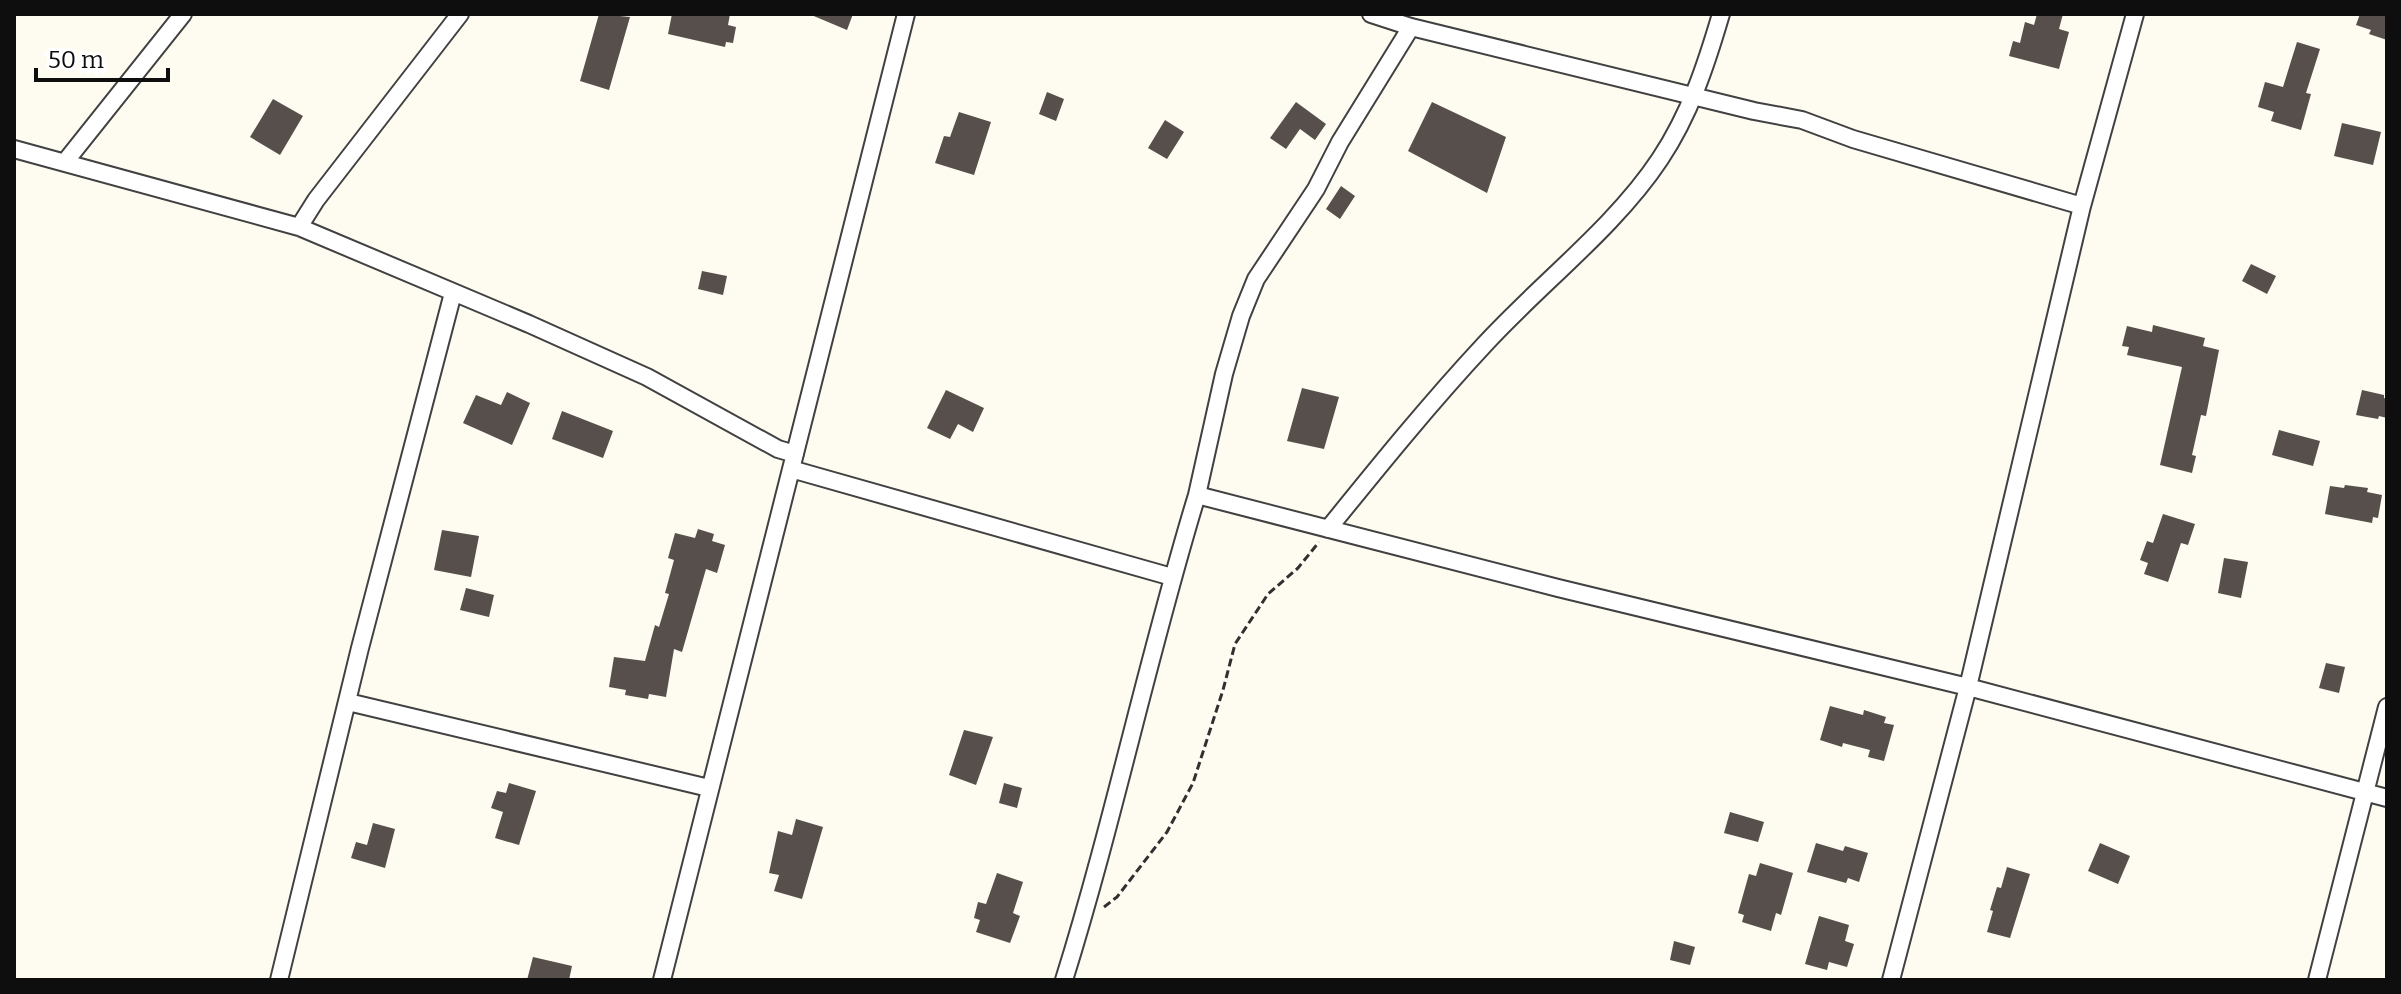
<svg xmlns="http://www.w3.org/2000/svg" width="2401" height="994" font-family="Bitter,serif">
	<style>
		.building { fill: #564f4b }
		.lines { fill: none; stroke-linecap: round; stroke-linejoin: round }
		.minor-casing { stroke: #414141; stroke-width: 20 }
		.path { stroke: #303030; stroke-width: 3; stroke-dasharray: 8 4; stroke-linecap: butt }
		.minor { stroke: #fff; stroke-width: 16 }
	</style>
	<rect width="100%" height="100%" fill="#fefbf0"/>
	<path class="building" d="M 599,14 L 630,17 L 609,90 L 580,81 Z
		M 672,14 L 730,14 L 728,25 L 736,27 L 733,43 L 726,42 L 725,47 L 668,34 Z
		M 809,14 L 853,14 L 847,30 Z
		M 2037,14 L 2063,14 L 2059,29 L 2069,32 L 2059,69 L 2009,56 L 2013,41 L 2020,43 L 2025,22 L 2034,25 Z
		M 2360,14 L 2387,14 L 2387,40 L 2369,34 L 2371,30 L 2356,25 Z
		M 2297,42 L 2320,49 L 2306,93 L 2311,94 L 2301,130 L 2271,121 L 2274,112 L 2258,107 L 2265,82 L 2283,87 Z
		M 1047,92 L 1064,99 L 1056,121 L 1039,114 Z
		M 273,99 L 303,116 L 280,155 L 250,137 Z
		M 1296,102 L 1326,124 L 1315,140 L 1300,129 L 1286,149 L 1270,138 Z
		M 1432,102 L 1506,137 L 1487,193 L 1408,151 Z
		M 959,112 L 991,122 L 974,175 L 935,163 L 944,136 L 950,137 Z
		M 1165,120 L 1184,132 L 1167,159 L 1148,148 Z
		M 2342,123 L 2381,132 L 2373,165 L 2334,156 Z
		M 1341,186 L 1355,196 L 1340,219 L 1326,209 Z
		M 2251,264 L 2276,276 L 2267,294 L 2242,281 Z
		M 702,271 L 727,276 L 723,295 L 698,289 Z
		M 2153,325 L 2205,338 L 2203,346 L 2219,350 L 2206,416 L 2201,415 L 2192,455 L 2196,456 L 2192,473 L 2160,465 L 2182,367 L 2127,355 L 2129,347 L 2122,346 L 2127,326 L 2152,332 Z
		M 1302,388 L 1339,397 L 1324,449 L 1287,441 Z
		M 946,390 L 984,408 L 973,432 L 958,424 L 950,439 L 927,428 Z
		M 2362,390 L 2384,395 L 2384,398 L 2387,399 L 2387,418 L 2379,416 L 2378,419 L 2356,415 Z
		M 507,392 L 530,403 L 512,445 L 463,423 L 476,395 L 501,405 Z
		M 562,411 L 613,431 L 603,458 L 552,439 Z
		M 2279,430 L 2320,441 L 2313,466 L 2272,455 Z
		M 2345,485 L 2368,488 L 2367,492 L 2382,495 L 2378,518 L 2373,517 L 2372,523 L 2325,514 L 2330,486 L 2344,488 Z
		M 2163,514 L 2195,524 L 2188,545 L 2181,543 L 2168,582 L 2144,574 L 2148,563 L 2140,560 L 2147,541 L 2153,543 Z
		M 698,529 L 714,534 L 712,541 L 725,545 L 717,573 L 706,569 L 682,652 L 674,649 L 666,697 L 649,694 L 648,699 L 625,695 L 626,690 L 609,687 L 614,657 L 645,661 L 655,625 L 659,627 L 669,594 L 665,593 L 674,560 L 668,558 L 675,533 L 695,538 Z
		M 442,530 L 479,536 L 471,577 L 434,570 Z
		M 2224,558 L 2248,562 L 2241,598 L 2218,593 Z
		M 466,588 L 494,595 L 489,617 L 460,610 Z
		M 2326,663 L 2345,667 L 2339,693 L 2319,688 Z
		M 1830,706 L 1863,715 L 1864,710 L 1886,717 L 1884,723 L 1894,725 L 1884,761 L 1868,757 L 1870,750 L 1843,743 L 1842,747 L 1820,740 Z
		M 964,730 L 993,737 L 976,785 L 949,775 Z
		M 509,783 L 536,791 L 519,845 L 495,838 L 503,812 L 491,808 L 497,791 L 506,793 Z
		M 1004,783 L 1022,788 L 1017,808 L 999,803 Z
		M 1730,812 L 1764,822 L 1758,842 L 1724,833 Z
		M 796,819 L 823,827 L 802,899 L 774,891 L 779,875 L 769,873 L 778,831 L 792,835 Z
		M 373,823 L 395,829 L 385,868 L 351,858 L 356,842 L 367,845 Z
		M 1816,843 L 1843,851 L 1845,846 L 1868,853 L 1859,882 L 1848,878 L 1846,883 L 1807,872 Z
		M 2100,843 L 2130,856 L 2118,884 L 2088,871 Z
		M 1760,863 L 1793,873 L 1781,915 L 1776,913 L 1771,931 L 1742,922 L 1744,915 L 1738,913 L 1749,874 L 1756,876 Z
		M 2007,867 L 2030,874 L 2010,938 L 1987,932 L 1993,911 L 1990,910 L 1997,887 L 2001,888 Z
		M 997,873 L 1023,882 L 1013,913 L 1020,916 L 1010,943 L 976,932 L 980,920 L 974,918 L 978,902 L 986,904 Z
		M 1819,916 L 1849,925 L 1845,941 L 1854,944 L 1847,967 L 1829,962 L 1827,970 L 1805,964 Z
		M 1674,941 L 1695,947 L 1690,965 L 1670,960 Z
		M 533,957 L 572,966 L 569,980 L 527,980 Z"/>
	<g class="lines">
		<g class="minor-casing">
			<path id="minor" d="M 1371,14 L 1411,27 L 1754,111 L 1802,120 L 1853,139 L 2082,206
				M 14,149 L 299,227 L 529,324 L 647,377 L 778,449 L 795,454
				M 65,162 L 183,14
				M 299,227 L 316,200 L 460,14
				M 791,469 L 1172,577
				M 1197,495 L 1224,374 L 1241,316 L 1256,279 L 1316,189 L 1340,142 L 1411,27
				M 1328,529 C 1379,466 1430,403 1485,344 C 1541,283 1615,227 1660,159 C 1690,114 1706,65 1721,14
				M 348,702 L 709,788
				M 279,980 L 360,648 L 453,293
				M 662,980 C 742,657 823,335 906,14
				M 1064,980 C 1114,820 1148,655 1197,495 L 1558,588 L 1968,687 L 2387,798
				M 1891,980 L 1968,687 L 2082,206 L 2135,14
				M 2317,980 L 2387,707"/>
		</g>
		<path class="path" d="M 1104,907 L 1117,897 L 1167,832 L 1193,783 L 1223,690 L 1235,644 L 1268,594 L 1298,568 L 1319,542"/>
		<use href="#minor" class="minor"/>
	</g>
	<rect width="2401" height="994" fill="none" stroke="#0e0e0e" stroke-width="32"/>
	<path d="M36 68v12h132v-12" fill="none" stroke="#0e0e0e" stroke-width="4"/>
	<text x="48" y="68" font-size="24" fill="#0e0e0e" stroke="#ffffff" stroke-width="6" paint-order="stroke">50 m</text>
</svg>
